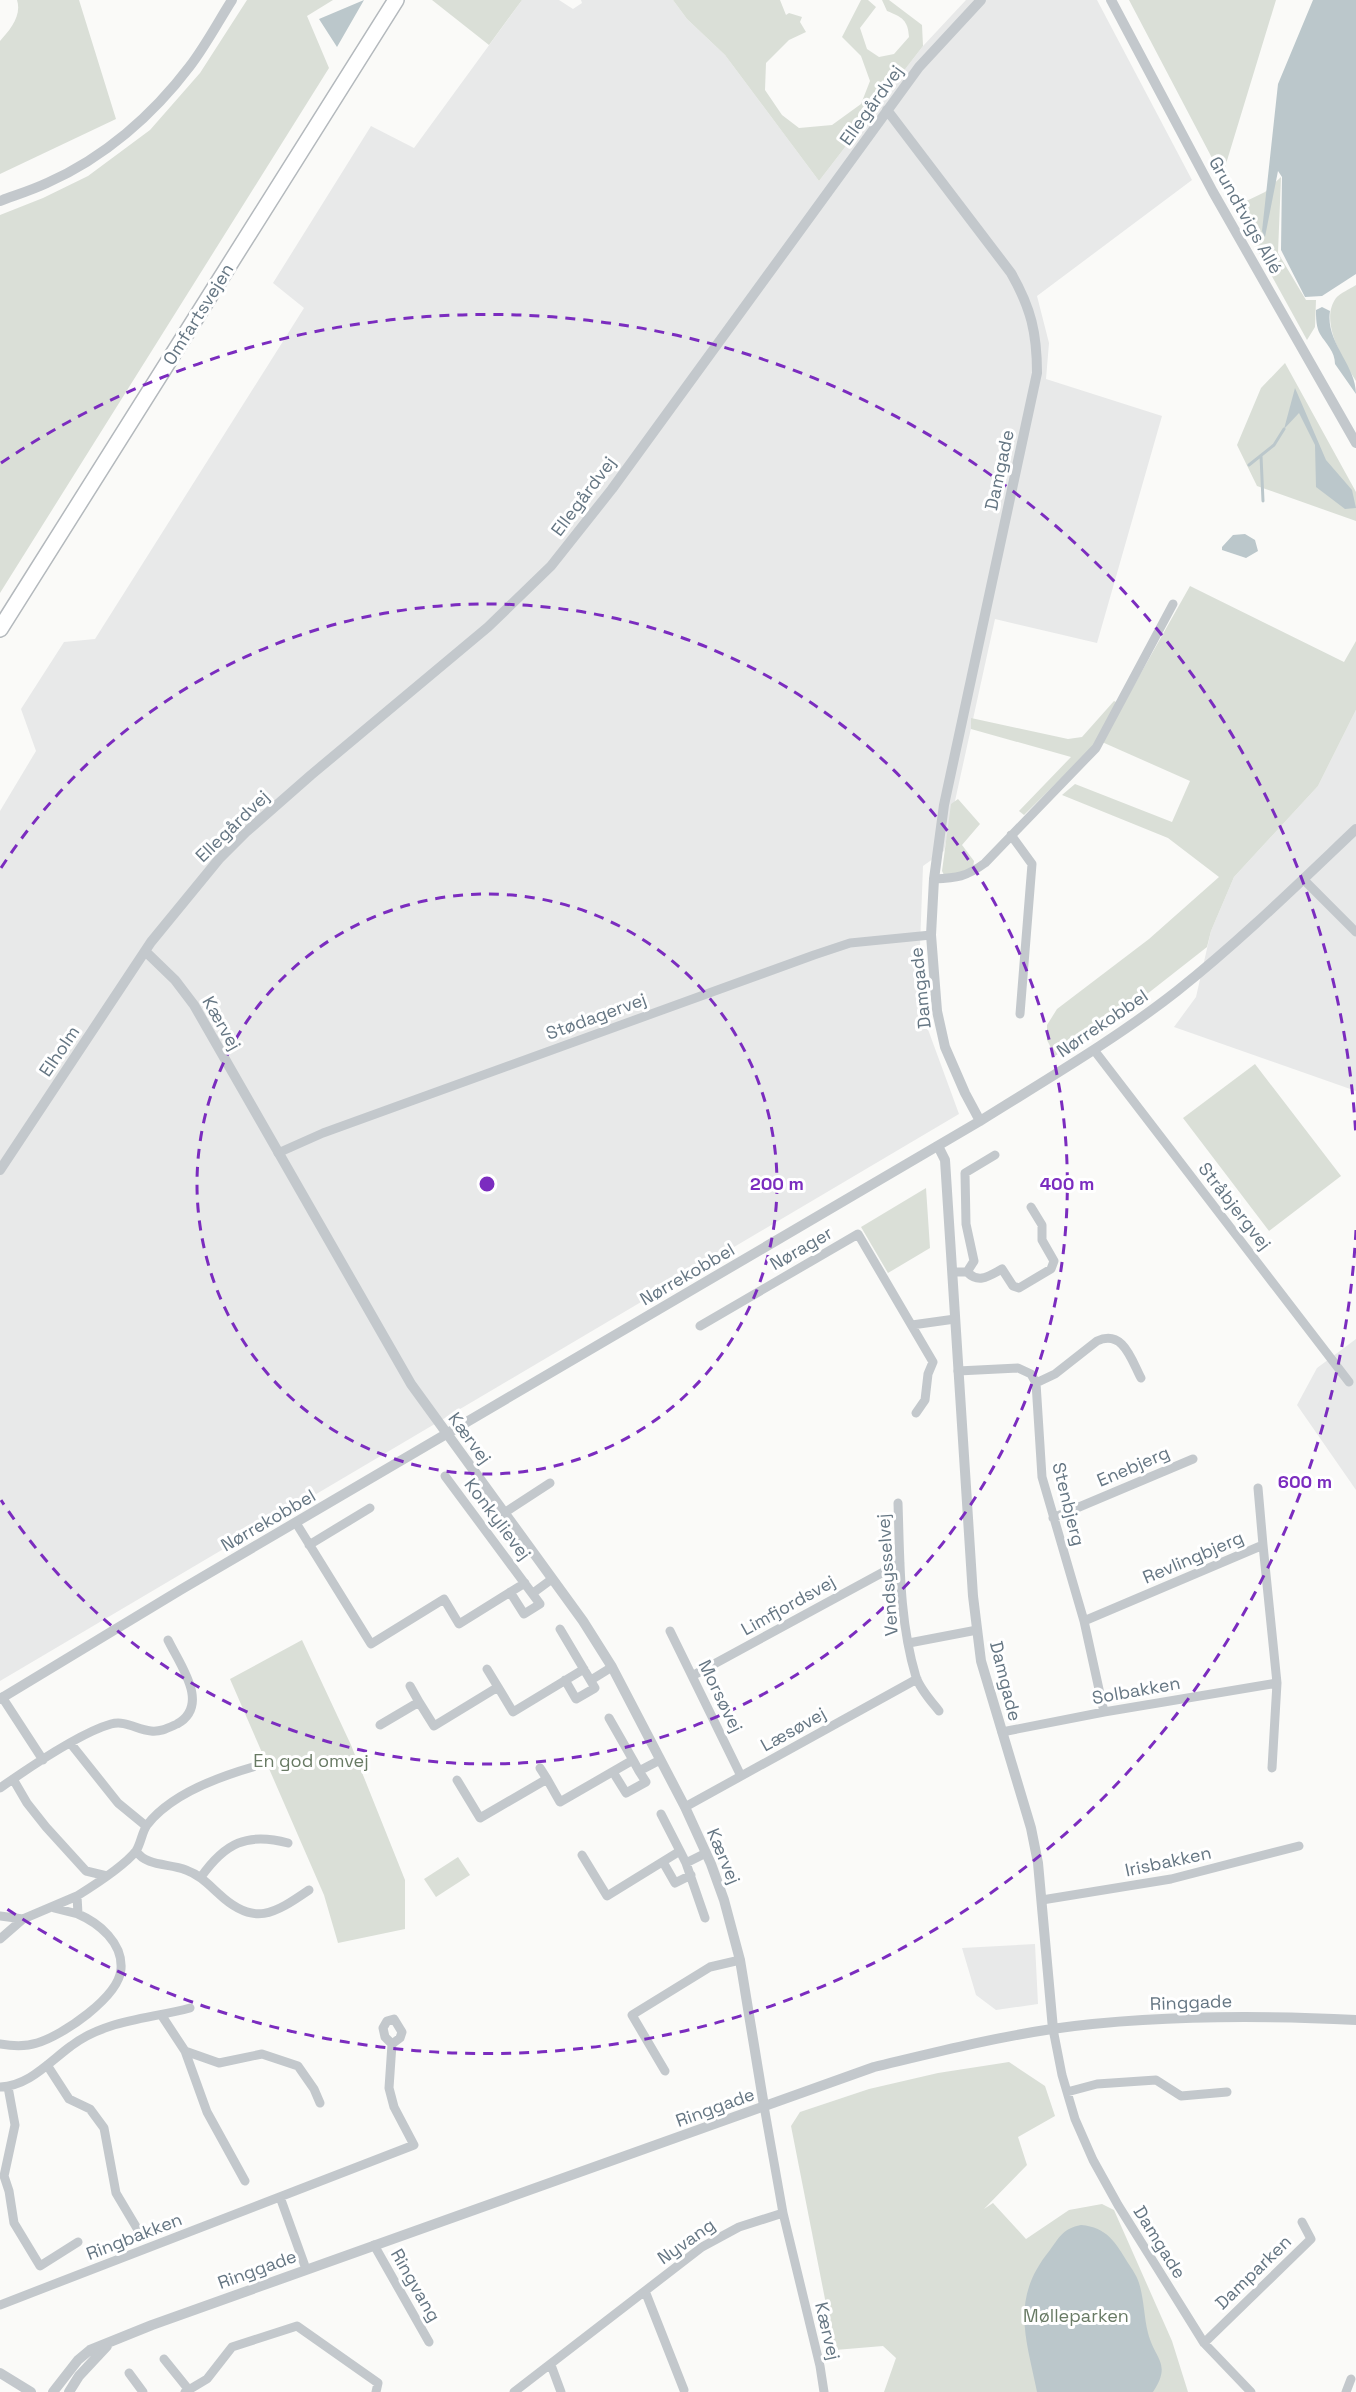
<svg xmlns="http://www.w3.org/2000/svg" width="1356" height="2392" font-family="'Space Grotesk',sans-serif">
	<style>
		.built { fill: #e8e9e9 }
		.green { fill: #dadfd7 }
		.water { fill: #bbc7cb }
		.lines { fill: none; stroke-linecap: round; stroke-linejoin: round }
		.stream { stroke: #bbc7cb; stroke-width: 3 }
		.trunk-casing { stroke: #b4b9bd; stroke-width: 18 }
		.minor { stroke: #c3c8cc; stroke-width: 9 }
		.tertiary { stroke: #c3c8cc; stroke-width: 10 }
		.trunk { stroke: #fff; stroke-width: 15 }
		.ring { fill: none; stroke: #7b2cbf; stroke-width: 3; stroke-dasharray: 10 8 }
		.labels { text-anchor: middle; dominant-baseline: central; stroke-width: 6; stroke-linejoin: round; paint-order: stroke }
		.street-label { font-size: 18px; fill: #657683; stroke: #fff }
		.park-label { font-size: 18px; fill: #687a64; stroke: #fff }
		.centre { fill: #7b2cbf; stroke: #fff; stroke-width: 3 }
		.ring-label { font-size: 18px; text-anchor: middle; font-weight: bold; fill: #7b2cbf; stroke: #fff; stroke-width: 6; stroke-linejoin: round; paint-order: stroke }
	</style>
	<rect width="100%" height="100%" fill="#fafaf8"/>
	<path class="built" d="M 522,0 L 559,0 L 573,9 L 582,3 L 581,0 L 673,0 L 687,19 L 725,55 L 819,181 L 923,46 L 966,0 L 1097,0 L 1192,180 L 1037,296 L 1049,343 L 1046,379 L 1162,416 L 1097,643 L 995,619 L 944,851 L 923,866 L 920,946 L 926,1024 L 959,1114 L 0,1681 L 0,811 L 36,751 L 21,709 L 64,642 L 95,639 L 304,308 L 273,283 L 371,126 L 414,148 Z
		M 1356,710 L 1356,1091 L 1174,1027 L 1196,997 L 1211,931 L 1234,877 L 1318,786 Z
		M 1356,1339 L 1356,1490 L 1297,1405 L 1317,1368 Z
		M 1035,1944 L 1038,2004 L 996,2010 L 976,1995 L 962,1948 Z"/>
	<path class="green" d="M 17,0 L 79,0 L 116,119 L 0,174 L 0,41 C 10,30 22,16 17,0 Z
		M 247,0 L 333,0 L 307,16 L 329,68 L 0,593 L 0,215 L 43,198 L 88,176 L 150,130 L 200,73 Z
		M 432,0 L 522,0 L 489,45 Z
		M 673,0 L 780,0 L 786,15 L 789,13 L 802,17 L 800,22 L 806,32 L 789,40 L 766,63 L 765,90 L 782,115 L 799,128 L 832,125 L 861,104 L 870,81 L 861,56 L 842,37 L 861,0 L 868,0 L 876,7 L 860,28 L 867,49 L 879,57 L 894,54 L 909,37 C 908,20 902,17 887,11 L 882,0 L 889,0 L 922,25 L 923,46 L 819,181 L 725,55 L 687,19 Z
		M 1129,0 L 1276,0 L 1222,177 Z
		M 1281,177 L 1278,253 L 1306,300 L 1316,300 L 1315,327 L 1307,340 L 1246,229 L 1236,206 L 1265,192 Z
		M 1356,285 L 1356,381 C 1343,360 1319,321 1336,298 C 1340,293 1350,289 1356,285 Z
		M 1285,363 L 1356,492 L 1356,521 L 1257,486 L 1237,445 L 1261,388 Z
		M 1190,586 L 1344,662 L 1356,641 L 1356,710 L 1318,786 L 1234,877 L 1211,931 L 1207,947 L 1142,998 L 1055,1056 L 1047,1040 L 1047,1025 L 1057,1009 L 1149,939 L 1219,877 L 1168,838 L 1062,795 L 1075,784 L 1172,822 L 1190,781 L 1102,742 Z
		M 1114,701 L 1118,703 L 1094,746 L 1024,815 L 1019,811 L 1071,757 L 971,729 L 971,718 L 1068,739 L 1082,737 Z
		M 958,799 L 980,824 L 962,845 L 974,861 L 973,868 L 965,873 L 944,875 L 942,871 L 951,804 Z
		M 1255,1064 L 1341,1176 L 1269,1231 L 1183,1118 Z
		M 926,1188 L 930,1248 L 888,1273 L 861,1227 Z
		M 302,1640 L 351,1745 L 405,1880 L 405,1929 L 338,1943 L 324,1895 L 230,1679 Z
		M 458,1857 L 470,1875 L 436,1897 L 424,1879 Z
		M 1009,2062 L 1045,2086 L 1055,2116 L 1018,2137 L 1027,2165 L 984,2209 L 993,2203 L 1026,2239 L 1069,2210 L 1102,2204 L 1114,2210 L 1172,2341 L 1188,2392 L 884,2392 L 896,2358 L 883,2346 L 835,2350 L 791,2126 L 800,2112 L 869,2089 L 938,2073 Z"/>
	<path class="water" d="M 364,0 L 337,47 L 319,19 Z
		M 1313,0 L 1356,0 L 1356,274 L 1322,296 L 1305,297 L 1281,250 L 1282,177 L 1278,171 L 1265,237 L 1262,231 L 1278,84 Z
		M 1322,307 L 1330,311 C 1325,342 1356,365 1356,394 L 1335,364 C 1335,351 1326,344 1320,334 C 1316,327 1316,317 1316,310 Z
		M 1295,388 L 1326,460 L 1352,490 L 1356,508 L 1345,509 L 1316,487 L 1315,445 L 1299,413 L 1284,429 Z
		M 1245,534 L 1255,540 L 1258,551 L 1246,558 L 1222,550 L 1222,547 L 1233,535 Z
		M 1081,2225 C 1107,2227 1116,2243 1128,2263 C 1132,2269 1137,2276 1139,2283 C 1144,2299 1144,2317 1148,2333 C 1155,2360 1172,2363 1153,2392 L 1037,2392 C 1026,2337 1010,2299 1050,2250 C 1061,2235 1063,2229 1081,2225 Z"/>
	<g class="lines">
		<path class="stream" d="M 1261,456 L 1263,501
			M 1249,465 L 1274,445 L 1284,429"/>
		<g class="trunk-casing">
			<path id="trunk" d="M 0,629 L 396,0"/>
		</g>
		<path class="minor" d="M 1011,835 L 1032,864 L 1020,1014
			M 934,879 C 957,878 966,877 985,863 L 1096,748 L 1173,604
			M 1303,879 L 1356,932
			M 1094,1050 L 1349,1382
			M 278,1153 L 323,1133 L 814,955 L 850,943 L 931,935
			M 953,1272 L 967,1272 L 974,1261 L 966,1224 L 965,1173 L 995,1155
			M 967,1272 C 979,1284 989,1276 1002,1269 L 1013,1286 L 1019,1288 L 1051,1269 L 1054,1261 L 1042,1240 L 1042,1225 L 1031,1207
			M 912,1325 L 955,1319
			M 700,1326 L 858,1234 L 933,1362 L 928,1374 L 925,1400 L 916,1413
			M 958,1371 L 1018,1368 L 1031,1374 L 1036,1383 L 1042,1477 L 1084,1621 L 1104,1712
			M 1036,1383 L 1055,1374 L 1097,1341 C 1123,1329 1131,1359 1141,1378
			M 445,1476 L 540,1604 L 524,1614 L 510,1592
			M 898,1503 C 900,1561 899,1621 916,1677 C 920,1689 931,1701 939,1711
			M 504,1513 L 550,1483
			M 1053,1518 L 1193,1459
			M 296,1523 L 371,1644 L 444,1599 L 459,1624 L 525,1583
			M 309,1545 L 370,1508
			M 1263,1545 L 1277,1683 L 1272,1768
			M 533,1593 L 552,1579
			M 1084,1621 L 1263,1545 L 1258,1488
			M 560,1629 L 595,1688 L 576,1699 L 565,1680
			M 670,1631 L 741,1776
			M 909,1643 L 977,1630
			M 487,1669 L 498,1687
			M 692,1676 L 900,1563
			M 591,1680 L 612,1667
			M 410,1686 L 419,1702
			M 2,1697 L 43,1760
			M 609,1718 L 633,1760
			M 380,1725 L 419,1702 L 434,1726 L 498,1687 L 513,1712 L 584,1669
			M 1002,1732 L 1104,1712 L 1277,1683
			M 71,1744 L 118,1803 L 146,1826
			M 540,1768 L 547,1779
			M 613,1772 L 626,1793 L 646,1782 L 639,1771
			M 13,1779 L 27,1803 L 46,1827 L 86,1871 L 107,1876
			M 457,1780 L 480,1818 L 547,1779 L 560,1802 L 633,1760 L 639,1771 L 660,1760
			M 0,1788 C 27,1769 79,1733 111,1724 C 126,1720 137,1730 151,1731 C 161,1732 168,1728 177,1724 C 211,1705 180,1665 168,1640
			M 685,1807 L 917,1679
			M 661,1814 L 680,1851
			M 136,1851 C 147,1867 169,1863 186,1870 C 200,1875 209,1885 219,1894 C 254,1927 274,1914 309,1890
			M 582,1855 L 607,1896 L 680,1851 L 686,1863 L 706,1853
			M 663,1862 L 675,1883 L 691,1875
			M 686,1863 L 705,1918
			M 201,1877 C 225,1843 247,1832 288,1843
			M 1042,1900 L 1171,1879 L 1299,1846
			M 54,1908 L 78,1914
			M 0,1916 L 23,1919 L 77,1896
			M 0,1939 L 23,1919
			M 162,2016 L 185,2051 L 207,2112 L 245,2181
			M 1053,2029 L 1062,2075 L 1075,2119 L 1093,2160 L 1118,2205 L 1204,2343 L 1251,2392
			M 0,2044 C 12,2046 25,2047 37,2043 C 62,2036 119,1997 121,1969 C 123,1943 99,1923 78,1914 L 77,1896 C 93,1886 125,1865 136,1851 C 141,1843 142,1832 147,1825 C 170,1795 218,1777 253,1767
			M 185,2051 L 219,2063 L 262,2054 L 298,2066 L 314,2089 L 320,2103
			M 47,2065 L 69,2099 L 90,2109 L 104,2128 L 116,2193 L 138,2230
			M 665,2071 L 632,2015 L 710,1967 L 740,1960
			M 0,2087 C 29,2086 49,2062 71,2046 C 105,2020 149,2019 190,2008
			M 8,2087 L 15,2125 L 4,2176 L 9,2191 L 14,2223 L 40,2266 L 78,2242
			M 1067,2092 L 1097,2084 L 1156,2080 L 1181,2096 L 1227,2092
			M 764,2106 L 783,2213 L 820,2366 L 824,2392
			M 280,2197 L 306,2269
			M 374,2245 L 429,2342
			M 645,2291 L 684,2390
			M 0,2305 L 414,2145 L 394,2107 L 389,2088 L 392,2044 L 400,2038 L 402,2032 L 394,2019 L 387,2021 L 383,2028 L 385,2037 L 392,2044
			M 1204,2343 L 1311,2239 L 1302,2222
			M 164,2359 L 189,2390
			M 551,2365 L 561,2392
			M 129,2373 L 143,2392
			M 185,2392 L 207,2379 L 232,2347 L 297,2326 L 378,2383 L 376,2392
			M 514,2392 L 702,2247 L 739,2227 L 783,2213
			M 1346,2392 L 1351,2379"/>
		<path class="tertiary" d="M 1111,0 L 1213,192 L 1356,443
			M 887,110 L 1011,273 C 1031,308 1037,333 1037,373 L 944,805 L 934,879 L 931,935 L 937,1011 L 945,1047 L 965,1093 L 980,1121
			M 0,201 C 16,195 32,190 47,183 C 104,158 153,115 190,66 C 206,45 218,22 232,0
			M 145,951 L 175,980 L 194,1005 L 411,1384 L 583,1621 L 612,1667 L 685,1807 L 711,1864 L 724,1900 L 740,1960 L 764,2106
			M 938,1146 L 945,1160 L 973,1596 L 981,1661 L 1031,1828 L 1038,1863 L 1053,2029
			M 0,1170 L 151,942 L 219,859 L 246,832 L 311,775 L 488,627 L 551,566 L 612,489 L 919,67 L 981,0
			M 0,1699 L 182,1589 L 980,1121 C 1047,1079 1116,1039 1177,991 C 1240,941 1298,884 1356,829
			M 0,2373 L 31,2392
			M 53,2392 L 78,2360 L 90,2350 L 152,2325 L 874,2067 C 933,2053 992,2038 1052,2029 C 1152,2015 1255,2015 1356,2020
			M 69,2392 L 79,2376 L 107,2346"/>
		<use href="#trunk" class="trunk"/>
	</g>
	<g class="ring">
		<circle cx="487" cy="1184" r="290"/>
		<path d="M1 868A580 580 0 1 1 1 1500"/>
		<path d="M1356 1230A870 870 0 0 1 1 1905M1 463A870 870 0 0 1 1356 1138"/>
	</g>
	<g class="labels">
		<g class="street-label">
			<text transform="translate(871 105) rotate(-54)">Ellegårdvej</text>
			<text transform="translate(1246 215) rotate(61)">Grundtvigs Allé</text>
			<text transform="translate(198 314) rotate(-58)">Omfartsvejen</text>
			<text transform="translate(999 470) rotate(-78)">Damgade</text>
			<text transform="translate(583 496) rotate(-53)">Ellegårdvej</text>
			<text transform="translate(232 826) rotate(-44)">Ellegårdvej</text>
			<text transform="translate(920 988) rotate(-96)">Damgade</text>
			<text transform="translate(596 1016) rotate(-20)">Stødagervej</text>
			<text transform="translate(222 1023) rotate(60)">Kærvej</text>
			<text transform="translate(1102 1023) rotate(-34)">Nørrekobbel</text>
			<text transform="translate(59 1051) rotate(-56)">Elholm</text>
			<text transform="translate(1235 1206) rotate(52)">Stråbjergvej</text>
			<text transform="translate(801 1248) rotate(-30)">Nørager</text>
			<text transform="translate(687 1274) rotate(-30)">Nørrekobbel</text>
			<text transform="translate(470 1438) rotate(54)">Kærvej</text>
			<text transform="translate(1133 1466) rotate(-23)">Enebjerg</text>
			<text transform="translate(1069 1504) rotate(76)">Stenbjerg</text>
			<text transform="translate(498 1519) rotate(53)">Konkylievej</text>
			<text transform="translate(268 1520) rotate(-30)">Nørrekobbel</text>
			<text transform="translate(1193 1557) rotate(-23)">Revlingbjerg</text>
			<text transform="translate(887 1575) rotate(-94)">Vendsysselvej</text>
			<text transform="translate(788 1605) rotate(-29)">Limfjordsvej</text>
			<text transform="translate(1006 1681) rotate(76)">Damgade</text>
			<text transform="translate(1136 1690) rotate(-10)">Solbakken</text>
			<text transform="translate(721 1696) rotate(64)">Morsøvej</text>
			<text transform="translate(793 1729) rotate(-29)">Læsøvej</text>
			<text transform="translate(724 1856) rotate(67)">Kærvej</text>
			<text transform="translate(1168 1861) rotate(-12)">Irisbakken</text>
			<text transform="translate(1191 2002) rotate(-2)">Ringgade</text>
			<text transform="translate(715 2107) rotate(-20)">Ringgade</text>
			<text transform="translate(134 2236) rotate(-21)">Ringbakken</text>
			<text transform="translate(686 2241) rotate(-35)">Nyvang</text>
			<text transform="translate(1160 2242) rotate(58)">Damgade</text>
			<text transform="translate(257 2269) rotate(-20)">Ringgade</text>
			<text transform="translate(1253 2272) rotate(-44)">Damparken</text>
			<text transform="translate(416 2285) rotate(60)">Ringvang</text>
			<text transform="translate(828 2331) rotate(77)">Kærvej</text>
		</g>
		<g class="park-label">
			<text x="311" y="1760">En god omvej</text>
			<text x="1076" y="2315">Mølleparken</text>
		</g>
	</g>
	<circle cx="487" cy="1184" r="9" class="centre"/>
	<g class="ring-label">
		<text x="777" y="1190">200 m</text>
		<text x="1067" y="1190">400 m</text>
		<text x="1305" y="1488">600 m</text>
	</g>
</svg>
